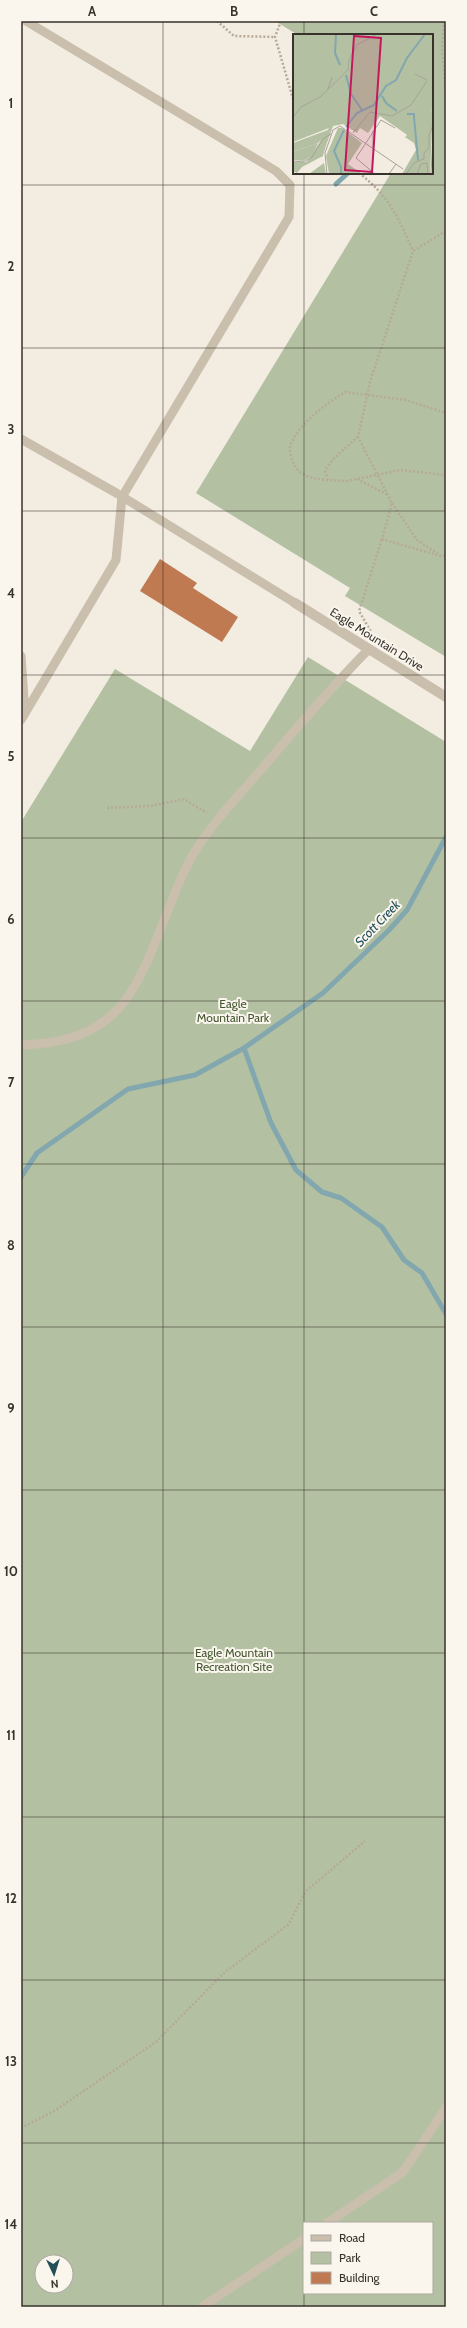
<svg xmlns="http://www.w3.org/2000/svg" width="467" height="2328" font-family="Cabin,sans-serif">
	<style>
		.park { fill: #b3c1a2; fill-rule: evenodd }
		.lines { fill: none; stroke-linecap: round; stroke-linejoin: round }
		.stream { stroke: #82a7ae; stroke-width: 5 }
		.building { fill: #c07a52 }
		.path { stroke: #b6a998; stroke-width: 2.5; stroke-dasharray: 2 2; stroke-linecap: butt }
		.lane { stroke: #cabead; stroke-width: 9 }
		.street { stroke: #cabead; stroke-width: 10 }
		.grid { fill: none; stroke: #39322c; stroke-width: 1; stroke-opacity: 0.55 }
		.labels { text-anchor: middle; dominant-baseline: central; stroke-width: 4; stroke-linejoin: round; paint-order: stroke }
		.street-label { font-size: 12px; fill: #39322c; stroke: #faf6ee }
		.park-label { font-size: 12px; fill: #445630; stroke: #faf6ee }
		.water-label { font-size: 13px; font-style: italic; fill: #234f59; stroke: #faf6ee }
		.inset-river { fill: none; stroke: #82a7ae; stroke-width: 2 }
		.inset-road { fill: none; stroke: #a8a299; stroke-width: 1 }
		.view { fill: #c2185b; fill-opacity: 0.15; stroke: #c2185b; stroke-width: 2 }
		.inset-edge { fill: none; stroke: #39322c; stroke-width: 2 }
		.neatline { fill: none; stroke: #39322c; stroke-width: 1.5 }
		.grid-label { font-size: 13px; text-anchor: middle; font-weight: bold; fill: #39322c }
	</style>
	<rect width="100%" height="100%" fill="#f2ece1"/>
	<path class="park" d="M 275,21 L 446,21 L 446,657 L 345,596 L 350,588 L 196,493 L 391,173 L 432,173 L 432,35 L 298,35 Z
		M 308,657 L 446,742 L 446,2307 L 21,2307 L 21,822 L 115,669 L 250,751 ZM 304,2223 L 432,2223 L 432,2293 L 304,2293 ZM 42,2262 L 66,2262 L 66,2286 L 42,2286 Z"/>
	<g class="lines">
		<path class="stream" d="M 336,184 L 348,173
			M 244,1048 L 271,1123 L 296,1170 L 322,1192 L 341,1198 L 382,1227 L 404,1260 L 422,1273 L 446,1314
			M 21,1177 L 37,1153 L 128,1089 L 195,1075 L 244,1048 L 323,993 L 389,930 L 407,910 L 446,837"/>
	</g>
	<path class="building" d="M 160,559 L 197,583 L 193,588 L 238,617 L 222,642 L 140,591 Z"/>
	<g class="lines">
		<path class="path" d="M 217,21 L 234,36 L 275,37
			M 281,21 L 275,37 L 294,102
			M 444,21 L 442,49 L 446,94
			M 359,173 C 390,197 398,217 413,251
			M 446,231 L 413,251 L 370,382 L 358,437 L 392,503 L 382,539 L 440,556 L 446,555
			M 358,436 C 347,448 332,457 325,471 L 328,480 L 347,481 L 400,470 L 446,475
			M 357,479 L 388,495
			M 328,480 C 315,479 300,477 294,464 C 291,458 288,449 291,443 C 303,420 325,405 345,392 L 406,400 L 446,413
			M 392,503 L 417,540 L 438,554
			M 371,635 L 371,632 L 359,611 L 382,539
			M 107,808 L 151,806 L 184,799 L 207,813
			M 21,2128 L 54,2111 L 156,2042 L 225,1972 L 289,1924 L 305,1892 L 365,1841"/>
		<path class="lane" d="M 21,439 L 118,494 L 295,603
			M 21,656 L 25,713
			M 21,720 L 116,560 L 122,497 L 289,217 L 290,185 L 276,171 L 26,21
			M 21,1045 C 54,1044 85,1038 111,1016 C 150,982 166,899 194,853 C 212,823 237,797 260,771 C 296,729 330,688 369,649
			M 327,2223 L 403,2172 L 446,2108
			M 202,2307 L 304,2239"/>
		<path class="street" d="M 295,603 L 446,697"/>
	</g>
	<path class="grid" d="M 163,21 L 163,2307M 304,21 L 304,35M 304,173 L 304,2223M 21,185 L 446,185M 21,348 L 446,348M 21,511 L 446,511M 21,675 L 446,675M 21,838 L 446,838M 21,1001 L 446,1001M 21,1164 L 446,1164M 21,1327 L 446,1327M 21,1490 L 446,1490M 21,1653 L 446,1653M 21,1817 L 446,1817M 21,1980 L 446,1980M 21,2143 L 446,2143M 304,2223 L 304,2293M 304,2293 L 304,2307"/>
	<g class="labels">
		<g class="street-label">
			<text transform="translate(377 639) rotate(32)">Eagle Mountain Drive</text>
		</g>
		<g class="park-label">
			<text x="233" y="1003">Eagle<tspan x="233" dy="14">Mountain Park</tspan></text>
			<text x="234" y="1652">Eagle Mountain<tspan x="234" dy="14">Recreation Site</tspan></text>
		</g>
		<g class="water-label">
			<text transform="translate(377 923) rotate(-46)">Scott Creek</text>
		</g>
	</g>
	<g transform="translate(293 34)">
		<rect width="140" height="140" fill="#f2ece1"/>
		<path d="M 140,74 L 137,140 L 111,140 L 131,113 L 120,105 ZM 35,96 L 39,96 L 25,109 L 0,118 L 0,109 Z" fill="#b3c1a2"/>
		<path d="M 137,79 L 128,103 L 132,112 L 112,140 L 109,140 L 123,116 L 121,109 L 112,103 ZM 34,104 L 30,122 L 9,133 L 4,139 L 0,137 L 0,128 L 13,128 ZM 25,109 L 19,122 L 10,127 L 0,126 L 0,118 ZM 31,129 L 33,140 L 16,140 Z" fill="#b3c1a2"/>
		<path d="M 0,0 L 140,0 L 140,74 L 120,105 L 87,82 L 75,99 L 67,94 L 64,99 L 50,90 L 40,92 L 29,123 L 19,120 L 36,94 L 0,108 ZM 45,94 L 49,94 L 69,109 L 55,130 L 69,140 L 36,140 L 33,122 Z" fill="#b3c1a2"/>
		<path class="inset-river" d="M 43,0 L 42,19 L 47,31M 53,41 L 58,60 L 69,76M 89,62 L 93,69 L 104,77M 114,80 L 121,80 L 121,83 L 125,126M 53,93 L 64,79 L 81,71 L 93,52 L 103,46 L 114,24 L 132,0M 48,140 L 48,133 L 41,117 L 51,96"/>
		<path class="inset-road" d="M 122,40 L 134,46M 35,55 L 39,43M 0,83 L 8,73 L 27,63 L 55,36 L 56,26 L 64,11 L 84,0M 80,97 L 80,113M 60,99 L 77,78 L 99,82 L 118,71 L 134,47M 0,127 L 10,128 L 19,123 L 30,105 L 38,100M 34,140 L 32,119 L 40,96 L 47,92 L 110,135M 82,140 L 63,124 L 88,86 L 102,94M 96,140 L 103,130M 113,140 L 122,128 L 131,125 L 131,119 L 136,114 L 136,101 L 140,91M 124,140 L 128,130 L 134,129 L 135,140M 138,140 L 140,100"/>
		<path class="view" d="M 61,2 L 88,4 L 79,138 L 52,136 Z"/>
		<rect width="140" height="140" class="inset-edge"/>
	</g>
	<rect width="467" height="2328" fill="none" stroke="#faf6ee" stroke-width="44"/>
	<rect x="303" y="2222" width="130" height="72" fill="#faf6ee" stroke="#ada8a0"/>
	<rect x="311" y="2235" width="20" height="6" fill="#cabead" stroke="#ada8a0"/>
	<text x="339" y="2242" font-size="12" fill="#39322c">Road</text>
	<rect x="311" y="2252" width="20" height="12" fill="#b3c1a2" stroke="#ada8a0"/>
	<text x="339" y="2262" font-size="12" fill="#39322c">Park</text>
	<rect x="311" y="2272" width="20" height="12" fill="#c07a52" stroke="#ada8a0"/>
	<text x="339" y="2282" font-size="12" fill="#39322c">Building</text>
	<g transform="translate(54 2274) rotate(176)"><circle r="19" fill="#faf6ee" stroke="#ada8a0"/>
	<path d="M0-3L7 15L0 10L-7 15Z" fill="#234f59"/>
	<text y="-6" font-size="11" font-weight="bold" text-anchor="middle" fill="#39322c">N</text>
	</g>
	<rect x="22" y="22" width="423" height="2284" class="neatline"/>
	<g class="grid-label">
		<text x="92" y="16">A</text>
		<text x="234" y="16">B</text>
		<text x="374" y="16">C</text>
		<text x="11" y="108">1</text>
		<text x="11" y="271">2</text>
		<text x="11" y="434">3</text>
		<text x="11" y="598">4</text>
		<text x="11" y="761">5</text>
		<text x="11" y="924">6</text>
		<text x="11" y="1087">7</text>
		<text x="11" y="1250">8</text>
		<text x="11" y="1413">9</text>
		<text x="11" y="1576">10</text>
		<text x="11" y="1740">11</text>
		<text x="11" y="1903">12</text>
		<text x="11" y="2066">13</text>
		<text x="11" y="2229">14</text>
	</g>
</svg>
